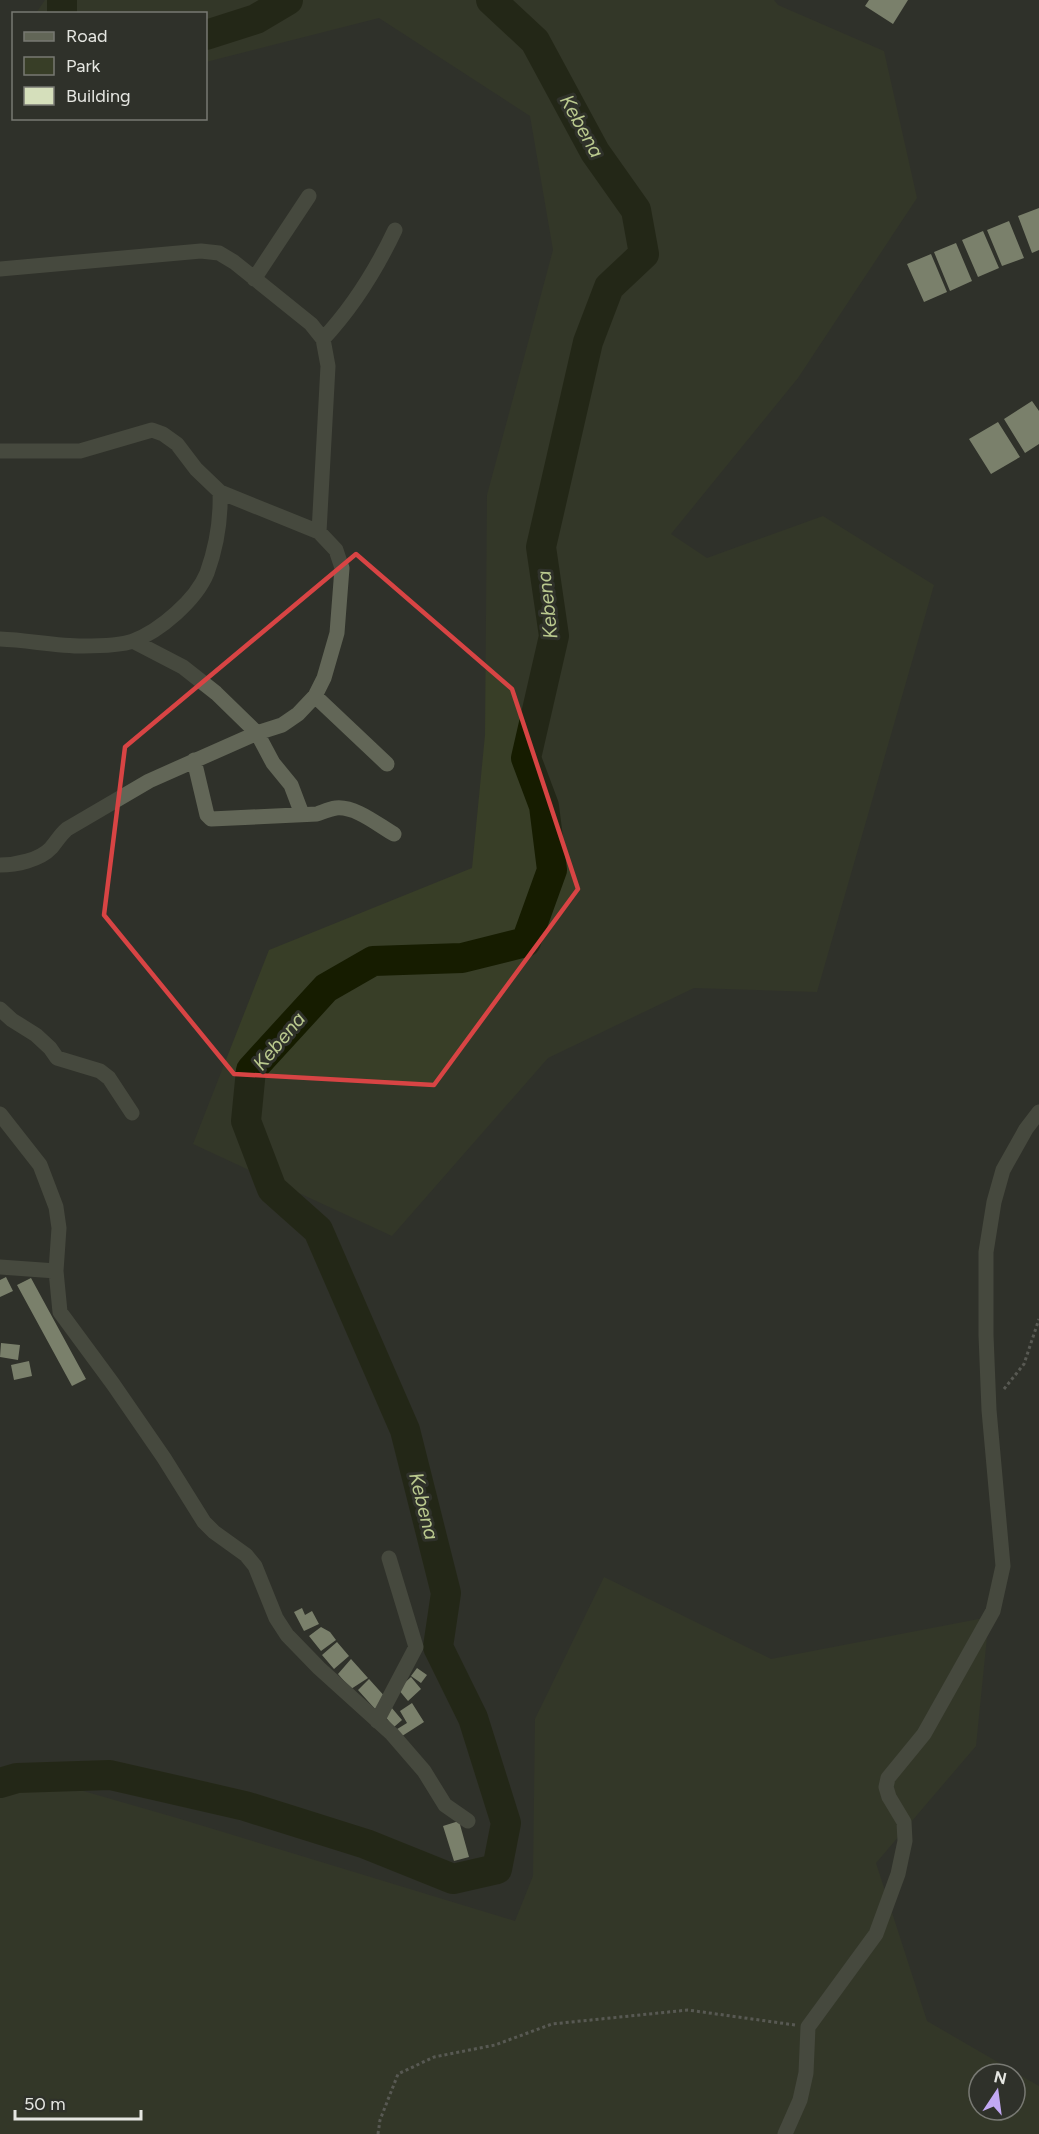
<svg xmlns="http://www.w3.org/2000/svg" width="1039" height="2134" font-family="Figtree,sans-serif">
	<style>
		.green { fill: #383e27; fill-rule: evenodd }
		.lines { fill: none; stroke-linecap: round; stroke-linejoin: round }
		.river { stroke: #161c00; stroke-width: 30 }
		.building { fill: #d5dfbb }
		.path { stroke: #8a8b85; stroke-width: 3; stroke-dasharray: 3 3; stroke-linecap: butt }
		.minor { stroke: #626657; stroke-width: 15 }
		.marked { fill: none; stroke: #d84444; stroke-width: 4.5; stroke-linejoin: round }
		.labels { text-anchor: middle; dominant-baseline: central; stroke-width: 6; stroke-linejoin: round; paint-order: stroke }
		.water-label { font-size: 20px; font-style: italic; fill: #bac98e; stroke: #2f312a }
	</style>
	<rect width="100%" height="100%" fill="#2f312a"/>
	<path class="green" d="M 45,0 L 774,0 L 778,5 L 884,51 L 917,198 L 798,378 L 671,534 L 707,558 L 823,516 L 934,585 L 817,992 L 694,988 L 548,1058 L 392,1236 L 193,1144 L 269,950 L 472,868 L 485,735 L 487,495 L 553,250 L 530,116 L 379,18 L 206,62 L 206,14 L 36,13 Z
		M 604,1577 L 771,1659 L 989,1617 L 976,1746 L 876,1863 L 927,2021 L 1039,2086 L 1039,2134 L 0,2134 L 0,1767 L 177,1818 L 515,1921 L 533,1876 L 535,1719 ZM 979,2074 L 1015,2074 L 1015,2110 L 979,2110 Z"/>
	<g class="lines">
		<path class="river" d="M 62,0 L 62,14
			M 206,35 L 256,19 L 288,0
			M 0,1783 L 17,1778 L 110,1775 L 245,1806 L 366,1844 L 453,1879 L 497,1869 L 506,1823 L 473,1718 L 438,1647 L 446,1593 L 405,1430 L 318,1230 L 272,1189 L 246,1121 L 251,1070 L 326,988 L 373,961 L 462,958 L 526,942 L 552,870 L 544,806 L 526,758 L 554,636 L 541,547 L 588,342 L 609,287 L 644,254 L 636,210 L 595,152 L 535,41 L 491,0"/>
	</g>
	<path class="building" d="M 869,0 L 908,0 L 893,24 L 865,6 Z
		M 1039,208 L 1039,250 L 1032,253 L 1018,216 Z
		M 1009,221 L 1024,258 L 1002,266 L 987,230 Z
		M 983,231 L 999,268 L 978,277 L 962,240 Z
		M 956,243 L 972,281 L 950,291 L 934,252 Z
		M 931,254 L 947,292 L 924,302 L 907,264 Z
		M 1032,401 L 1039,411 L 1039,444 L 1025,453 L 1004,419 Z
		M 998,422 L 1020,457 L 991,474 L 969,439 Z
		M 6,1277 L 13,1291 L 0,1297 L 0,1280 Z
		M 31,1278 L 86,1379 L 72,1386 L 17,1285 Z
		M 1,1343 L 20,1345 L 18,1360 L 0,1357 Z
		M 29,1361 L 32,1376 L 14,1380 L 11,1365 Z
		M 302,1608 L 305,1615 L 312,1611 L 319,1624 L 304,1631 L 294,1612 Z
		M 321,1627 L 330,1632 L 336,1640 L 321,1651 L 309,1636 Z
		M 337,1642 L 349,1656 L 334,1669 L 322,1655 Z
		M 351,1659 L 368,1678 L 351,1689 L 338,1674 Z
		M 417,1668 L 427,1675 L 421,1683 L 411,1676 Z
		M 411,1677 L 421,1689 L 408,1701 L 398,1689 Z
		M 369,1679 L 387,1699 L 376,1710 L 358,1690 Z
		M 412,1703 L 424,1722 L 399,1738 L 394,1731 L 407,1723 L 400,1711 Z
		M 391,1707 L 402,1720 L 394,1727 L 383,1714 Z
		M 459,1821 L 469,1857 L 454,1861 L 443,1826 Z"/>
	<g class="lines">
		<path class="path" d="M 1004,1389 L 1024,1364 L 1039,1319
			M 378,2134 L 380,2120 L 398,2074 L 434,2057 L 495,2045 L 552,2024 L 688,2010 L 795,2025"/>
		<path class="minor" d="M 0,269 L 201,251 L 219,253 L 234,262 L 311,324 L 323,339 L 328,366 L 319,532
			M 254,279 L 309,196
			M 323,339 C 353,307 376,270 395,230
			M 0,451 L 80,451 L 152,430 L 163,434 L 177,444 L 196,469 L 220,492 L 319,532 L 336,550 L 342,568 L 337,633 L 324,678 L 315,696 L 298,714 L 282,725 L 257,733 L 149,781 L 67,829 C 60,835 57,841 51,848 C 40,860 16,865 0,865
			M 0,639 C 28,640 55,646 83,646 C 96,646 122,645 133,641 C 160,631 196,600 207,573 C 216,548 221,519 220,492
			M 133,641 L 183,667 L 216,693 L 257,733 L 273,763 L 291,785 L 302,814
			M 315,696 L 387,764
			M 194,760 L 207,815 L 211,819 L 317,814 C 323,812 329,809 336,808 C 356,806 378,825 394,834
			M 0,1009 L 12,1020 L 36,1035 L 50,1048 L 57,1058 L 100,1071 L 109,1078 L 132,1113
			M 0,1114 L 40,1165 L 56,1207 L 59,1228 L 56,1271 L 60,1312 L 113,1384 L 164,1458 L 204,1522 L 214,1532 L 246,1555 L 255,1566 L 276,1618 L 287,1635 L 319,1668 L 392,1734 L 424,1771 L 445,1805 L 468,1821
			M 0,1267 L 56,1271
			M 377,1721 L 416,1647 L 389,1558
			M 785,2134 L 800,2100 L 806,2073 L 808,2027 L 876,1934 L 898,1874 L 905,1841 L 904,1822 L 889,1797 L 886,1787 L 888,1778 L 924,1734 L 993,1611 L 1003,1566 L 989,1410 L 986,1335 L 986,1252 L 994,1202 L 1003,1170 L 1026,1129 L 1039,1112"/>
	</g>
	<path d="M0 0H1039V2134H0ZM 356,554 L 512,689 L 578,889 L 434,1085 L 234,1074 L 104,915 L 125,747 Z" fill="#2f312a" fill-opacity=".55" fill-rule="evenodd"/>
	<path class="marked" d="M 356,554 L 512,689 L 578,889 L 434,1085 L 234,1074 L 104,915 L 125,747 Z"/>
	<g class="labels">
		<g class="water-label">
			<text transform="translate(582 126) rotate(61)">Kebena</text>
			<text transform="translate(547 605) rotate(-96)">Kebena</text>
			<text transform="translate(279 1041) rotate(-50)">Kebena</text>
			<text transform="translate(424 1506) rotate(76)">Kebena</text>
		</g>
	</g>
	<rect x="12" y="12" width="195" height="108" fill="#2f312a" stroke="#787973" stroke-width="1.5"/>
	<rect x="24" y="32" width="30" height="9" fill="#626657" stroke="#787973" stroke-width="1.5"/>
	<text x="66" y="42" font-size="18" fill="#e5e6e1">Road</text>
	<rect x="24" y="57" width="30" height="18" fill="#383e27" stroke="#787973" stroke-width="1.5"/>
	<text x="66" y="72" font-size="18" fill="#e5e6e1">Park</text>
	<rect x="24" y="87" width="30" height="18" fill="#d5dfbb" stroke="#787973" stroke-width="1.5"/>
	<text x="66" y="102" font-size="18" fill="#e5e6e1">Building</text>
	<g transform="translate(997 2092) rotate(13)"><circle r="28" fill="#2f312a" stroke="#787973" stroke-width="1.5"/>
	<path d="M0-4.5L10 22L0 15L-10 22Z" fill="#c2a8f3"/>
	<text y="-9" font-size="16" font-weight="bold" text-anchor="middle" fill="#e5e6e1">N</text>
	</g>
	<path d="M15 2110v9h126v-9" fill="none" stroke="#e5e6e1" stroke-width="3"/>
	<text x="24" y="2110" font-size="18" fill="#e5e6e1" stroke="#2f312a" stroke-width="4.5" paint-order="stroke">50 m</text>
</svg>
